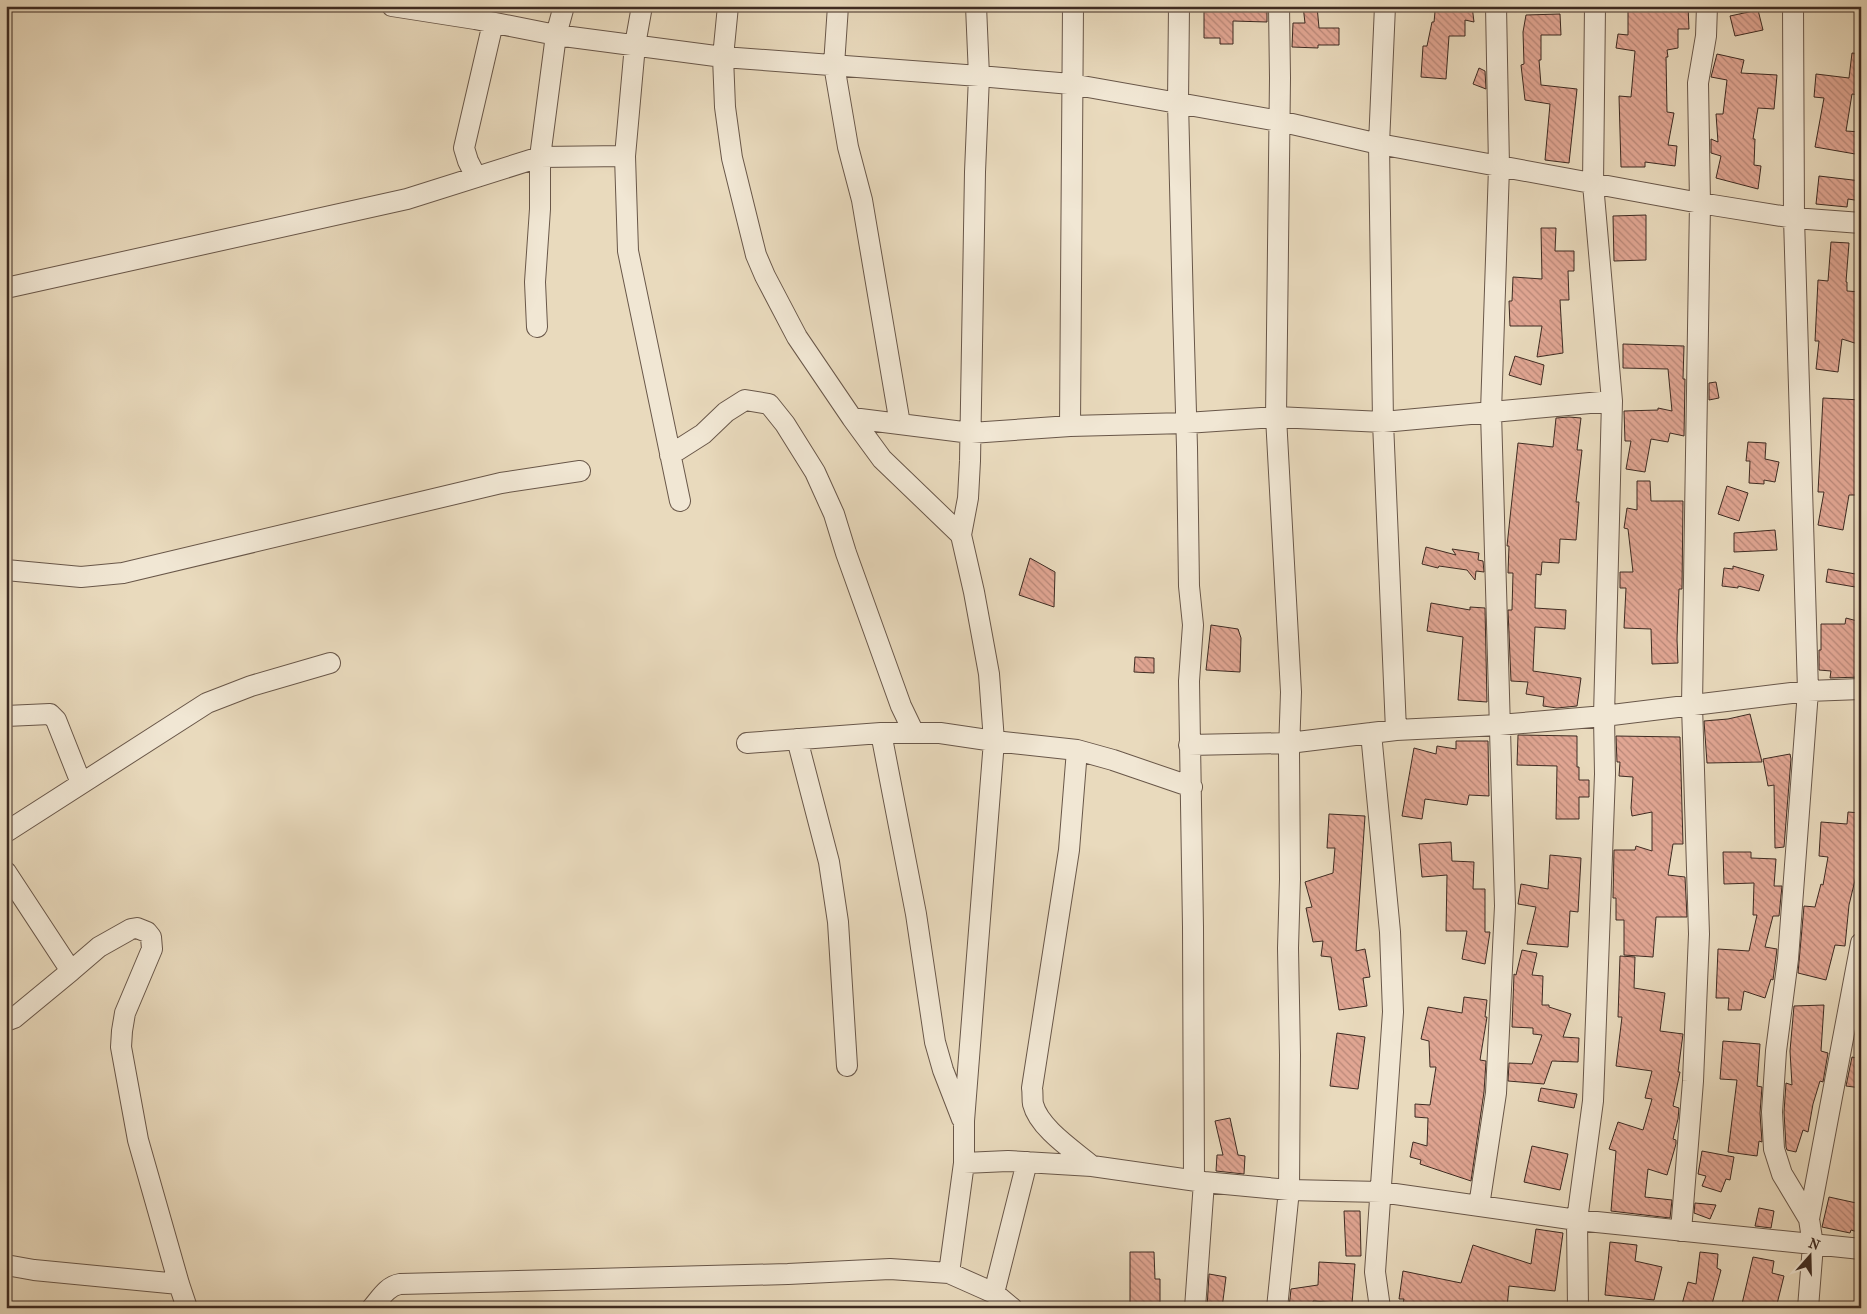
<svg xmlns="http://www.w3.org/2000/svg" width="1867" height="1314" font-family="'IM FELL French Canon',serif">
	<style>
		.building { fill: url(#building-back-hatch); stroke: #3e2b22 }
		.lines { fill: none; stroke-linecap: round; stroke-linejoin: round }
		.street-casing { stroke: #695749; stroke-width: 22 }
		.street { stroke: #f1e7d4; stroke-width: 20 }
	</style>
	<defs>
		<pattern id="building-back-hatch" width="6" height="6" patternUnits="userSpaceOnUse" patternTransform="scale(1.25)"><rect width="6" height="6" fill="#e1a693"/><path d="M-1 5l2 2M0 0l6 6M5-1l2 2" fill="none" stroke="#b88778"/></pattern>
	</defs>
	<rect width="100%" height="100%" fill="#e9dabd"/>
	<filter id="stains"><feTurbulence type="fractalNoise" baseFrequency=".004" numOctaves="4"/><feColorMatrix values="0 0 0 0 .2 0 0 0 0 .09 0 0 0 0 .02 0 0 0 .5 -.17"/></filter>
	<radialGradient id="worn" r=".72"><stop offset=".6" stop-color="#630" stop-opacity="0"/><stop offset="1" stop-color="#630" stop-opacity=".3"/></radialGradient>
	<path class="building" d="M 1204,6 L 1267,6 L 1267,22 L 1233,21 L 1233,44 L 1220,44 L 1220,38 L 1204,38 Z
		M 1303,6 L 1317,6 L 1319,28 L 1339,28 L 1339,45 L 1318,45 L 1318,48 L 1292,47 L 1293,23 L 1305,23 Z
		M 1432,6 L 1472,6 L 1474,22 L 1465,20 L 1465,36 L 1449,36 L 1446,79 L 1421,77 L 1423,46 L 1427,46 L 1432,22 L 1434,22 L 1435,12 L 1432,11 Z
		M 1628,6 L 1688,6 L 1689,29 L 1678,29 L 1678,48 L 1667,50 L 1668,57 L 1666,57 L 1667,112 L 1674,113 L 1668,145 L 1677,146 L 1675,166 L 1645,162 L 1645,167 L 1621,167 L 1619,96 L 1631,97 L 1635,51 L 1616,48 L 1618,34 L 1628,35 Z
		M 1758,10 L 1763,30 L 1735,36 L 1730,16 Z
		M 1560,14 L 1561,35 L 1541,35 L 1541,60 L 1539,60 L 1541,85 L 1577,89 L 1569,163 L 1545,160 L 1550,104 L 1525,100 L 1521,65 L 1524,64 L 1523,32 L 1526,15 Z
		M 1852,53 L 1861,54 L 1861,95 L 1852,94 L 1846,131 L 1861,132 L 1861,155 L 1815,147 L 1824,98 L 1814,97 L 1816,74 L 1849,78 Z
		M 1717,54 L 1744,60 L 1741,73 L 1777,75 L 1774,109 L 1758,108 L 1753,139 L 1755,139 L 1754,165 L 1761,166 L 1758,189 L 1716,178 L 1721,156 L 1711,153 L 1711,139 L 1718,142 L 1716,114 L 1723,114 L 1727,80 L 1711,77 Z
		M 1479,68 L 1485,71 L 1486,89 L 1473,84 Z
		M 1819,176 L 1861,181 L 1861,201 L 1848,199 L 1847,207 L 1816,204 Z
		M 1646,215 L 1646,260 L 1614,261 L 1613,216 Z
		M 1541,228 L 1556,228 L 1555,251 L 1574,251 L 1574,271 L 1568,271 L 1569,300 L 1560,300 L 1563,353 L 1537,357 L 1542,326 L 1510,326 L 1509,301 L 1512,301 L 1513,277 L 1542,279 Z
		M 1831,242 L 1849,243 L 1846,282 L 1847,282 L 1847,291 L 1861,292 L 1861,345 L 1842,339 L 1838,372 L 1816,369 L 1819,341 L 1815,341 L 1818,280 L 1828,281 Z
		M 1623,344 L 1684,346 L 1683,379 L 1685,379 L 1684,436 L 1670,433 L 1668,442 L 1651,439 L 1645,472 L 1626,469 L 1631,441 L 1625,441 L 1624,411 L 1658,410 L 1658,408 L 1672,411 L 1668,369 L 1623,368 Z
		M 1515,356 L 1544,365 L 1541,385 L 1509,375 Z
		M 1716,382 L 1719,398 L 1709,400 L 1709,383 Z
		M 1823,398 L 1861,400 L 1861,495 L 1849,495 L 1843,530 L 1818,525 L 1824,492 L 1818,492 Z
		M 1569,417 L 1581,418 L 1577,450 L 1582,450 L 1576,502 L 1579,502 L 1576,540 L 1560,539 L 1559,563 L 1542,562 L 1541,575 L 1536,574 L 1535,608 L 1566,610 L 1565,629 L 1535,627 L 1533,671 L 1581,678 L 1577,706 L 1557,708 L 1543,706 L 1544,697 L 1526,694 L 1528,682 L 1511,681 L 1508,610 L 1512,610 L 1513,573 L 1508,573 L 1509,546 L 1507,546 L 1518,443 L 1553,447 L 1556,418 Z
		M 1748,442 L 1766,443 L 1765,459 L 1779,462 L 1775,482 L 1764,480 L 1764,484 L 1749,483 L 1750,461 L 1746,461 Z
		M 1637,481 L 1650,481 L 1651,501 L 1683,501 L 1682,589 L 1679,589 L 1677,639 L 1678,663 L 1652,664 L 1651,629 L 1624,628 L 1626,588 L 1620,588 L 1620,572 L 1633,572 L 1628,529 L 1624,528 L 1627,508 L 1637,510 Z
		M 1727,486 L 1748,493 L 1739,521 L 1718,514 Z
		M 1775,530 L 1777,550 L 1734,552 L 1734,533 Z
		M 1426,547 L 1456,555 L 1452,549 L 1479,553 L 1478,560 L 1483,561 L 1484,572 L 1476,571 L 1475,580 L 1467,570 L 1439,566 L 1438,568 L 1422,564 Z
		M 1030,558 L 1055,572 L 1054,607 L 1019,595 Z
		M 1733,566 L 1764,575 L 1759,591 L 1738,586 L 1738,588 L 1722,586 L 1724,568 L 1733,569 Z
		M 1828,569 L 1861,575 L 1861,588 L 1826,582 Z
		M 1431,603 L 1470,610 L 1470,607 L 1485,608 L 1487,702 L 1458,700 L 1463,637 L 1427,631 Z
		M 1846,618 L 1861,622 L 1861,677 L 1830,678 L 1831,671 L 1819,670 L 1819,650 L 1821,650 L 1821,624 L 1845,624 Z
		M 1211,625 L 1238,629 L 1241,638 L 1240,672 L 1206,670 Z
		M 1135,657 L 1154,658 L 1154,673 L 1134,672 Z
		M 1750,714 L 1762,762 L 1707,763 L 1704,721 L 1728,719 Z
		M 1518,735 L 1577,736 L 1577,767 L 1579,767 L 1579,780 L 1589,780 L 1589,797 L 1579,797 L 1579,819 L 1556,819 L 1557,766 L 1517,765 Z
		M 1616,736 L 1680,737 L 1683,844 L 1673,844 L 1668,875 L 1685,877 L 1687,917 L 1656,917 L 1653,957 L 1624,955 L 1624,920 L 1616,920 L 1616,898 L 1613,898 L 1614,850 L 1635,850 L 1636,846 L 1652,851 L 1652,812 L 1632,816 L 1631,808 L 1633,777 L 1619,776 L 1620,762 L 1617,762 Z
		M 1456,741 L 1488,741 L 1489,796 L 1469,795 L 1467,805 L 1425,799 L 1422,819 L 1402,816 L 1414,748 L 1436,754 L 1437,746 L 1456,749 Z
		M 1790,754 L 1791,759 L 1784,847 L 1775,848 L 1774,785 L 1768,786 L 1763,759 Z
		M 1848,812 L 1861,813 L 1861,873 L 1857,872 L 1849,905 L 1845,946 L 1835,945 L 1826,980 L 1798,973 L 1804,906 L 1815,907 L 1821,884 L 1823,885 L 1828,857 L 1819,856 L 1821,822 L 1847,824 Z
		M 1329,814 L 1365,816 L 1356,951 L 1365,949 L 1370,977 L 1363,978 L 1367,1006 L 1339,1010 L 1331,957 L 1321,956 L 1323,941 L 1313,942 L 1306,908 L 1312,907 L 1305,882 L 1333,873 L 1335,848 L 1327,848 Z
		M 1451,842 L 1452,861 L 1474,862 L 1473,889 L 1485,889 L 1485,932 L 1490,932 L 1485,964 L 1462,959 L 1467,931 L 1446,931 L 1447,875 L 1422,877 L 1419,844 Z
		M 1723,852 L 1751,852 L 1751,858 L 1776,859 L 1774,886 L 1782,886 L 1779,916 L 1773,916 L 1765,947 L 1777,949 L 1773,980 L 1771,979 L 1765,998 L 1744,991 L 1741,1010 L 1728,1010 L 1729,998 L 1716,998 L 1718,949 L 1749,951 L 1757,915 L 1753,915 L 1754,883 L 1724,884 Z
		M 1550,855 L 1581,858 L 1578,912 L 1570,911 L 1568,947 L 1527,944 L 1536,907 L 1518,904 L 1521,884 L 1548,889 Z
		M 1522,950 L 1537,953 L 1532,975 L 1543,976 L 1542,1005 L 1549,1005 L 1549,1007 L 1571,1014 L 1563,1037 L 1579,1038 L 1578,1062 L 1552,1061 L 1544,1084 L 1508,1081 L 1509,1063 L 1532,1064 L 1542,1035 L 1533,1034 L 1533,1028 L 1512,1027 L 1514,974 L 1516,975 Z
		M 1620,956 L 1635,957 L 1634,988 L 1665,993 L 1660,1031 L 1683,1034 L 1678,1072 L 1680,1072 L 1673,1106 L 1679,1108 L 1678,1119 L 1673,1139 L 1676,1140 L 1676,1144 L 1667,1175 L 1648,1169 L 1645,1197 L 1672,1200 L 1670,1218 L 1611,1211 L 1616,1151 L 1609,1149 L 1618,1122 L 1643,1130 L 1652,1099 L 1645,1098 L 1652,1071 L 1616,1066 L 1622,1017 L 1618,1017 Z
		M 1464,997 L 1487,1000 L 1485,1017 L 1487,1017 L 1480,1060 L 1486,1061 L 1484,1092 L 1471,1181 L 1420,1164 L 1421,1160 L 1410,1157 L 1413,1142 L 1427,1146 L 1428,1118 L 1415,1117 L 1415,1104 L 1430,1105 L 1436,1067 L 1430,1067 L 1429,1041 L 1421,1039 L 1428,1007 L 1462,1013 Z
		M 1824,1005 L 1821,1051 L 1828,1053 L 1823,1082 L 1820,1081 L 1813,1104 L 1808,1132 L 1803,1130 L 1796,1152 L 1787,1150 L 1786,1147 L 1784,1112 L 1786,1083 L 1792,1085 L 1790,1051 L 1794,1006 Z
		M 1337,1033 L 1365,1037 L 1358,1089 L 1330,1086 Z
		M 1723,1041 L 1760,1044 L 1757,1086 L 1762,1087 L 1760,1113 L 1762,1142 L 1759,1141 L 1757,1156 L 1728,1152 L 1737,1080 L 1720,1079 Z
		M 1852,1057 L 1861,1059 L 1861,1088 L 1846,1086 Z
		M 1541,1088 L 1577,1094 L 1574,1108 L 1538,1101 Z
		M 1230,1118 L 1238,1155 L 1245,1156 L 1244,1174 L 1216,1171 L 1217,1155 L 1223,1155 L 1215,1121 Z
		M 1532,1146 L 1568,1154 L 1560,1190 L 1524,1182 Z
		M 1702,1151 L 1734,1157 L 1730,1180 L 1726,1179 L 1721,1192 L 1702,1186 L 1706,1176 L 1698,1174 Z
		M 1829,1197 L 1861,1204 L 1861,1233 L 1851,1230 L 1850,1233 L 1822,1227 Z
		M 1695,1203 L 1716,1205 L 1710,1219 L 1694,1213 Z
		M 1759,1208 L 1774,1211 L 1771,1228 L 1755,1226 Z
		M 1344,1211 L 1360,1211 L 1361,1256 L 1346,1256 Z
		M 1536,1229 L 1563,1233 L 1555,1291 L 1509,1286 L 1507,1308 L 1402,1308 L 1404,1299 L 1399,1299 L 1403,1271 L 1461,1283 L 1473,1245 L 1531,1264 Z
		M 1610,1242 L 1637,1245 L 1635,1261 L 1662,1267 L 1654,1300 L 1605,1295 Z
		M 1130,1252 L 1154,1252 L 1155,1279 L 1160,1279 L 1160,1308 L 1130,1308 Z
		M 1700,1252 L 1718,1254 L 1717,1268 L 1721,1270 L 1711,1308 L 1681,1308 L 1688,1282 L 1696,1284 Z
		M 1753,1257 L 1774,1261 L 1772,1273 L 1784,1276 L 1776,1308 L 1741,1308 Z
		M 1319,1262 L 1355,1264 L 1352,1304 L 1313,1301 L 1314,1308 L 1289,1308 L 1291,1289 L 1318,1285 Z
		M 1209,1274 L 1226,1277 L 1222,1308 L 1207,1308 Z"/>
	<g class="lines">
		<g class="street-casing">
			<path id="street" d="M 392,6 L 475,19 L 556,35 L 723,57 L 979,76 L 1071,84 L 1279,121 L 1379,144 L 1700,203 L 1794,218 L 1861,223
				M 642,6 L 635,45 L 625,156 L 628,251 L 680,501
				M 728,6 L 723,57 L 725,107 L 732,158 L 756,255 L 765,276 L 797,337 L 852,418 L 882,459 L 961,535 L 974,592 L 989,674 L 994,741 L 1077,750 L 1113,760 L 1192,787
				M 838,6 L 834,65 L 848,147 L 862,200 L 900,424
				M 1179,6 L 1178,102 L 1183,309 L 1187,447 L 1189,586 L 1193,625 L 1189,681 L 1193,927 L 1194,1180
				M 1385,6 L 1379,144 L 1383,422 L 1396,730
				M 1793,6 L 1794,218 L 1808,691 L 1788,959 L 1776,1051 L 1772,1112 L 1774,1149 L 1782,1174 L 1809,1219 L 1813,1245 L 1808,1308
				M 476,177 L 468,161 L 464,148 L 493,23
				M 6,288 L 407,199 L 540,157 L 625,156
				M 537,327 L 535,282 L 540,209 L 540,157 L 556,35 L 564,6
				M 852,418 L 971,433 L 1070,426 L 1186,423 L 1276,417 L 1383,422 L 1612,401
				M 1070,426 L 1073,6
				M 670,455 L 703,434 L 726,412 L 745,400 L 769,404 L 785,424 L 815,472 L 834,514 L 846,553 L 901,706 L 914,733
				M 961,535 L 968,498 L 970,461 L 975,172 L 979,76 L 976,6
				M 6,570 L 81,577 L 123,573 L 501,483 L 580,471
				M 6,716 L 50,714 L 56,720 L 81,783
				M 881,733 L 916,914 L 935,1042 L 943,1070 L 962,1119
				M 1371,733 L 1390,932 L 1393,1012 L 1375,1272 L 1380,1308
				M 797,739 L 829,862 L 838,922 L 847,1066
				M 747,743 L 881,733 L 940,733 L 994,741 L 964,1121 L 964,1163 L 949,1273
				M 1189,745 L 1289,743 L 1396,730 L 1499,725 L 1604,716 L 1808,691 L 1861,689
				M 1077,750 L 1069,850 L 1032,1088 C 1033,1093 1032,1099 1033,1104 C 1039,1128 1073,1150 1092,1166
				M 6,832 L 207,703 L 251,686 L 330,663
				M 6,872 L 71,971 L 99,947 L 131,929 L 137,928 L 147,932 L 151,937 L 152,949 L 125,1013 L 122,1031 L 121,1047 L 138,1140 L 179,1284 L 187,1308
				M 6,1021 L 14,1018 L 71,971
				M 964,1163 L 1008,1161 L 1092,1166 L 1204,1182 L 1289,1190 L 1381,1192 L 1577,1220 L 1861,1249
				M 1479,1206 L 1496,1093 L 1505,906 L 1491,412 L 1499,167 L 1496,6
				M 1809,1219 L 1861,943
				M 1681,1231 L 1693,1081 L 1699,934 L 1692,705 L 1700,203 L 1698,83 L 1706,36 L 1707,6
				M 6,1265 L 34,1270 L 179,1284
				M 994,1293 L 1027,1162
				M 372,1308 C 380,1299 387,1286 400,1284 L 788,1274 L 890,1269 L 949,1273 L 994,1293 L 1012,1308
				M 1195,1308 L 1204,1182
				M 1277,1308 L 1289,1190 L 1290,1055 L 1288,948 L 1290,879 L 1289,751 L 1291,692 L 1276,417 L 1280,78 L 1279,6
				M 1578,1308 L 1577,1220 L 1593,1101 L 1605,774 L 1604,716 L 1612,401 L 1593,184 L 1595,6"/>
		</g>
		<use href="#street" class="street"/>
	</g>
	<rect width="1867" height="1314" fill="none" stroke="#e9dabd" stroke-width="25"/>
	<rect x="8" y="8" width="1852" height="1299" fill="none" stroke="#3e2b22" stroke-width="2.5"/>
	<rect x="12" y="12" width="1842" height="1289" fill="none" stroke="#3e2b22"/>
	<g transform="translate(1810 1256) rotate(20)" stroke="#f1e7d4" stroke-width="4" paint-order="stroke">
	<path d="M0-4L9 19L0 12L-9 19Z" fill="#3e2b22"/>
	<text y="-8" font-size="14" font-weight="bold" text-anchor="middle" fill="#3e2b22">N</text>
	</g>
	<rect width="100%" height="100%" filter="url(#stains)"/>
	<rect width="100%" height="100%" fill="url(#worn)"/>
</svg>
